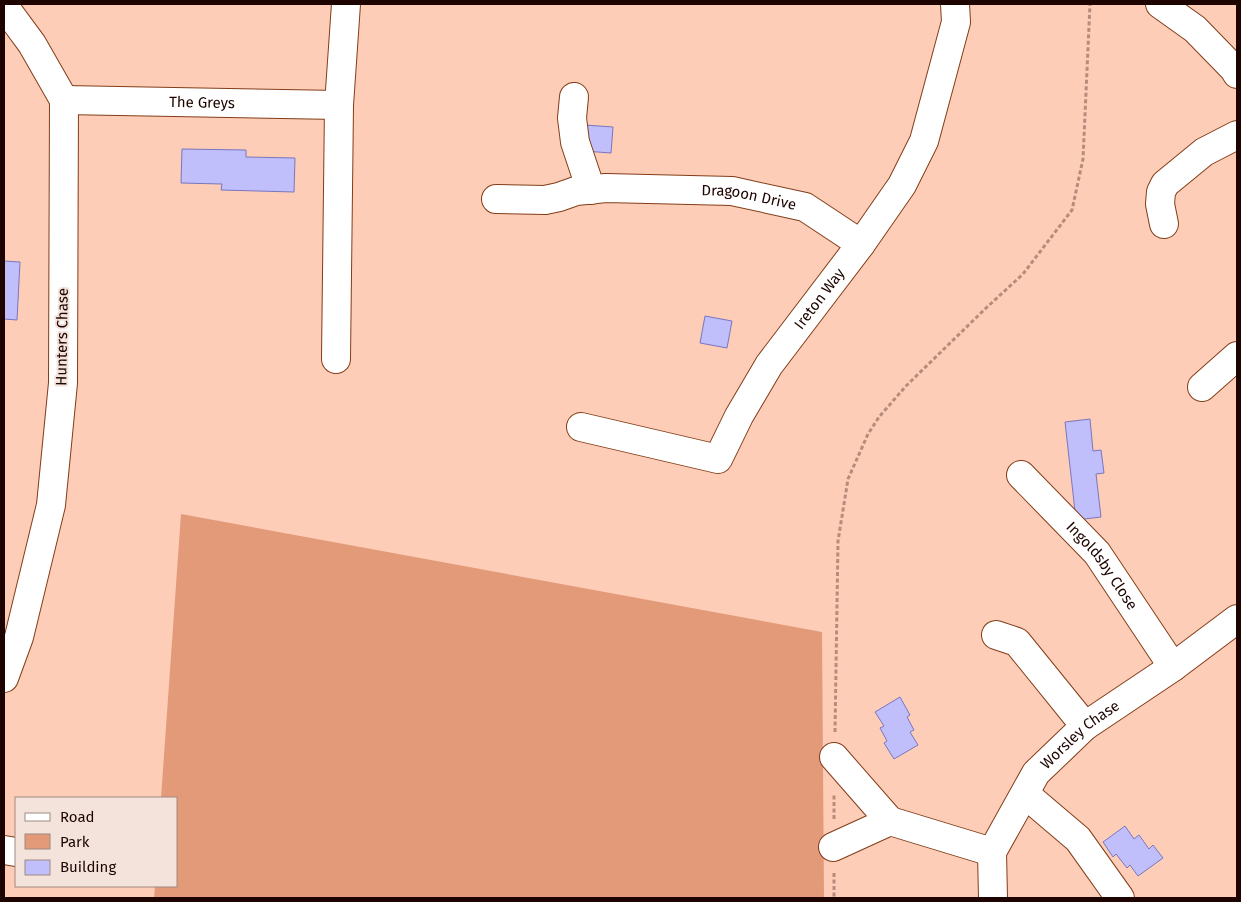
<svg xmlns="http://www.w3.org/2000/svg" width="1241" height="902" font-family="'Fira Sans',sans-serif">
	<style>
		.green { fill: #e29a79 }
		.building { fill: #c0befb; stroke: #7a76bd }
		.lines { fill: none; stroke-linecap: round; stroke-linejoin: round }
		.minor-casing { stroke: #823d18; stroke-width: 30 }
		.path { stroke: #b68c7c; stroke-width: 3; stroke-dasharray: 4 2.5; stroke-linecap: butt }
		.minor { stroke: #fff; stroke-width: 28 }
		.labels { text-anchor: middle; dominant-baseline: central; stroke-width: 4; stroke-linejoin: round; paint-order: stroke }
		.street-label { font-size: 15px; fill: #1d0400; stroke: #f4e3db }
	</style>
	<rect width="100%" height="100%" fill="#fecdb7"/>
	<path class="green" d="M 181,514 L 822,632 L 824,898 L 154,898 L 155,886 L 176,886 L 176,798 L 161,798 Z"/>
	<path class="building" d="M 585,125 L 613,127 L 611,153 L 584,151 Z
		M 182,149 L 246,150 L 246,157 L 295,158 L 294,192 L 221,190 L 222,184 L 181,183 Z
		M 4,261 L 20,262 L 17,320 L 4,319 Z
		M 705,316 L 732,321 L 727,348 L 700,343 Z
		M 1090,419 L 1093,451 L 1101,450 L 1104,473 L 1096,474 L 1101,517 L 1076,520 L 1065,422 Z
		M 900,697 L 910,715 L 907,717 L 914,730 L 910,732 L 918,745 L 894,759 L 884,743 L 887,741 L 880,728 L 884,726 L 875,712 Z
		M 1125,826 L 1134,839 L 1139,835 L 1149,849 L 1153,845 L 1163,858 L 1138,876 L 1130,865 L 1127,868 L 1116,854 L 1113,857 L 1103,842 Z"/>
	<g class="lines">
		<g class="minor-casing">
			<g id="minor">
				<path d="M 1160,4 L 1195,29 L 1234,69 L 1237,74"/>
				<path d="M 4,6 L 32,44 L 64,100 L 63,383 L 51,505 L 19,637 L 4,678"/>
				<path d="M 574,97 L 572,118 L 575,142 L 591,190"/>
				<path id="s1" d="M 64,100 L 339,105"/>
				<path id="s2" d="M 496,199 L 545,200 L 559,197 L 576,191 L 606,188 L 732,191 L 805,207 L 861,244"/>
				<path d="M 1164,224 L 1160,204 L 1161,192 L 1165,184 L 1204,152 L 1237,135"/>
				<path d="M 336,359 L 339,105 L 346,4"/>
				<path d="M 1202,387 L 1237,356"/>
				<path id="s3" d="M 581,427 L 718,459 L 739,416 L 769,365 L 861,244 L 902,185 L 924,141 L 956,22 L 955,4"/>
				<path id="s4" d="M 1021,475 L 1097,553 L 1173,667"/>
				<path d="M 996,635 L 1017,642 L 1085,726"/>
				<path d="M 834,757 L 890,821"/>
				<path d="M 1025,794 L 1078,839 L 1120,898"/>
				<path d="M 833,847 L 890,821 L 992,852"/>
				<path d="M 4,850 L 16,852"/>
				<path id="s5" d="M 993,898 L 992,852 L 1036,773 L 1085,726 L 1173,667 L 1237,619"/>
			</g>
		</g>
		<path class="path" d="M 835,732 L 838,541 L 848,479 L 868,434 L 879,417 L 906,386 L 985,309 L 1023,274 L 1072,210 L 1083,159 L 1090,4
			M 834,819 L 834,795
			M 834,873 L 834,898"/>
		<use href="#minor" class="minor"/>
	</g>
	<g class="labels">
		<g class="street-label">
			<text stroke="none"><textPath href="#s1" startOffset="138">The Greys</textPath></text>
			<text stroke="none"><textPath href="#s2" startOffset="255">Dragoon Drive</textPath></text>
			<text stroke="none"><textPath href="#s3" startOffset="331">Ireton Way</textPath></text>
			<text transform="translate(62 337) rotate(-89)">Hunters Chase</text>
			<text stroke="none"><textPath href="#s4" startOffset="122">Ingoldsby Close</textPath></text>
			<text stroke="none"><textPath href="#s5" startOffset="195">Worsley Chase</textPath></text>
		</g>
	</g>
	<rect width="1241" height="902" fill="none" stroke="#1d0400" stroke-width="10"/>
	<rect x="15" y="797" width="162" height="90" fill="#f4e3db" stroke="#9e8a83"/>
	<rect x="25" y="813" width="25" height="8" fill="#ffffff" stroke="#9e8a83"/>
	<text x="60" y="822" font-size="15" fill="#1d0400">Road</text>
	<rect x="25" y="834" width="25" height="15" fill="#e29a79" stroke="#9e8a83"/>
	<text x="60" y="847" font-size="15" fill="#1d0400">Park</text>
	<rect x="25" y="860" width="25" height="15" fill="#c0befb" stroke="#9e8a83"/>
	<text x="60" y="872" font-size="15" fill="#1d0400">Building</text>
</svg>
